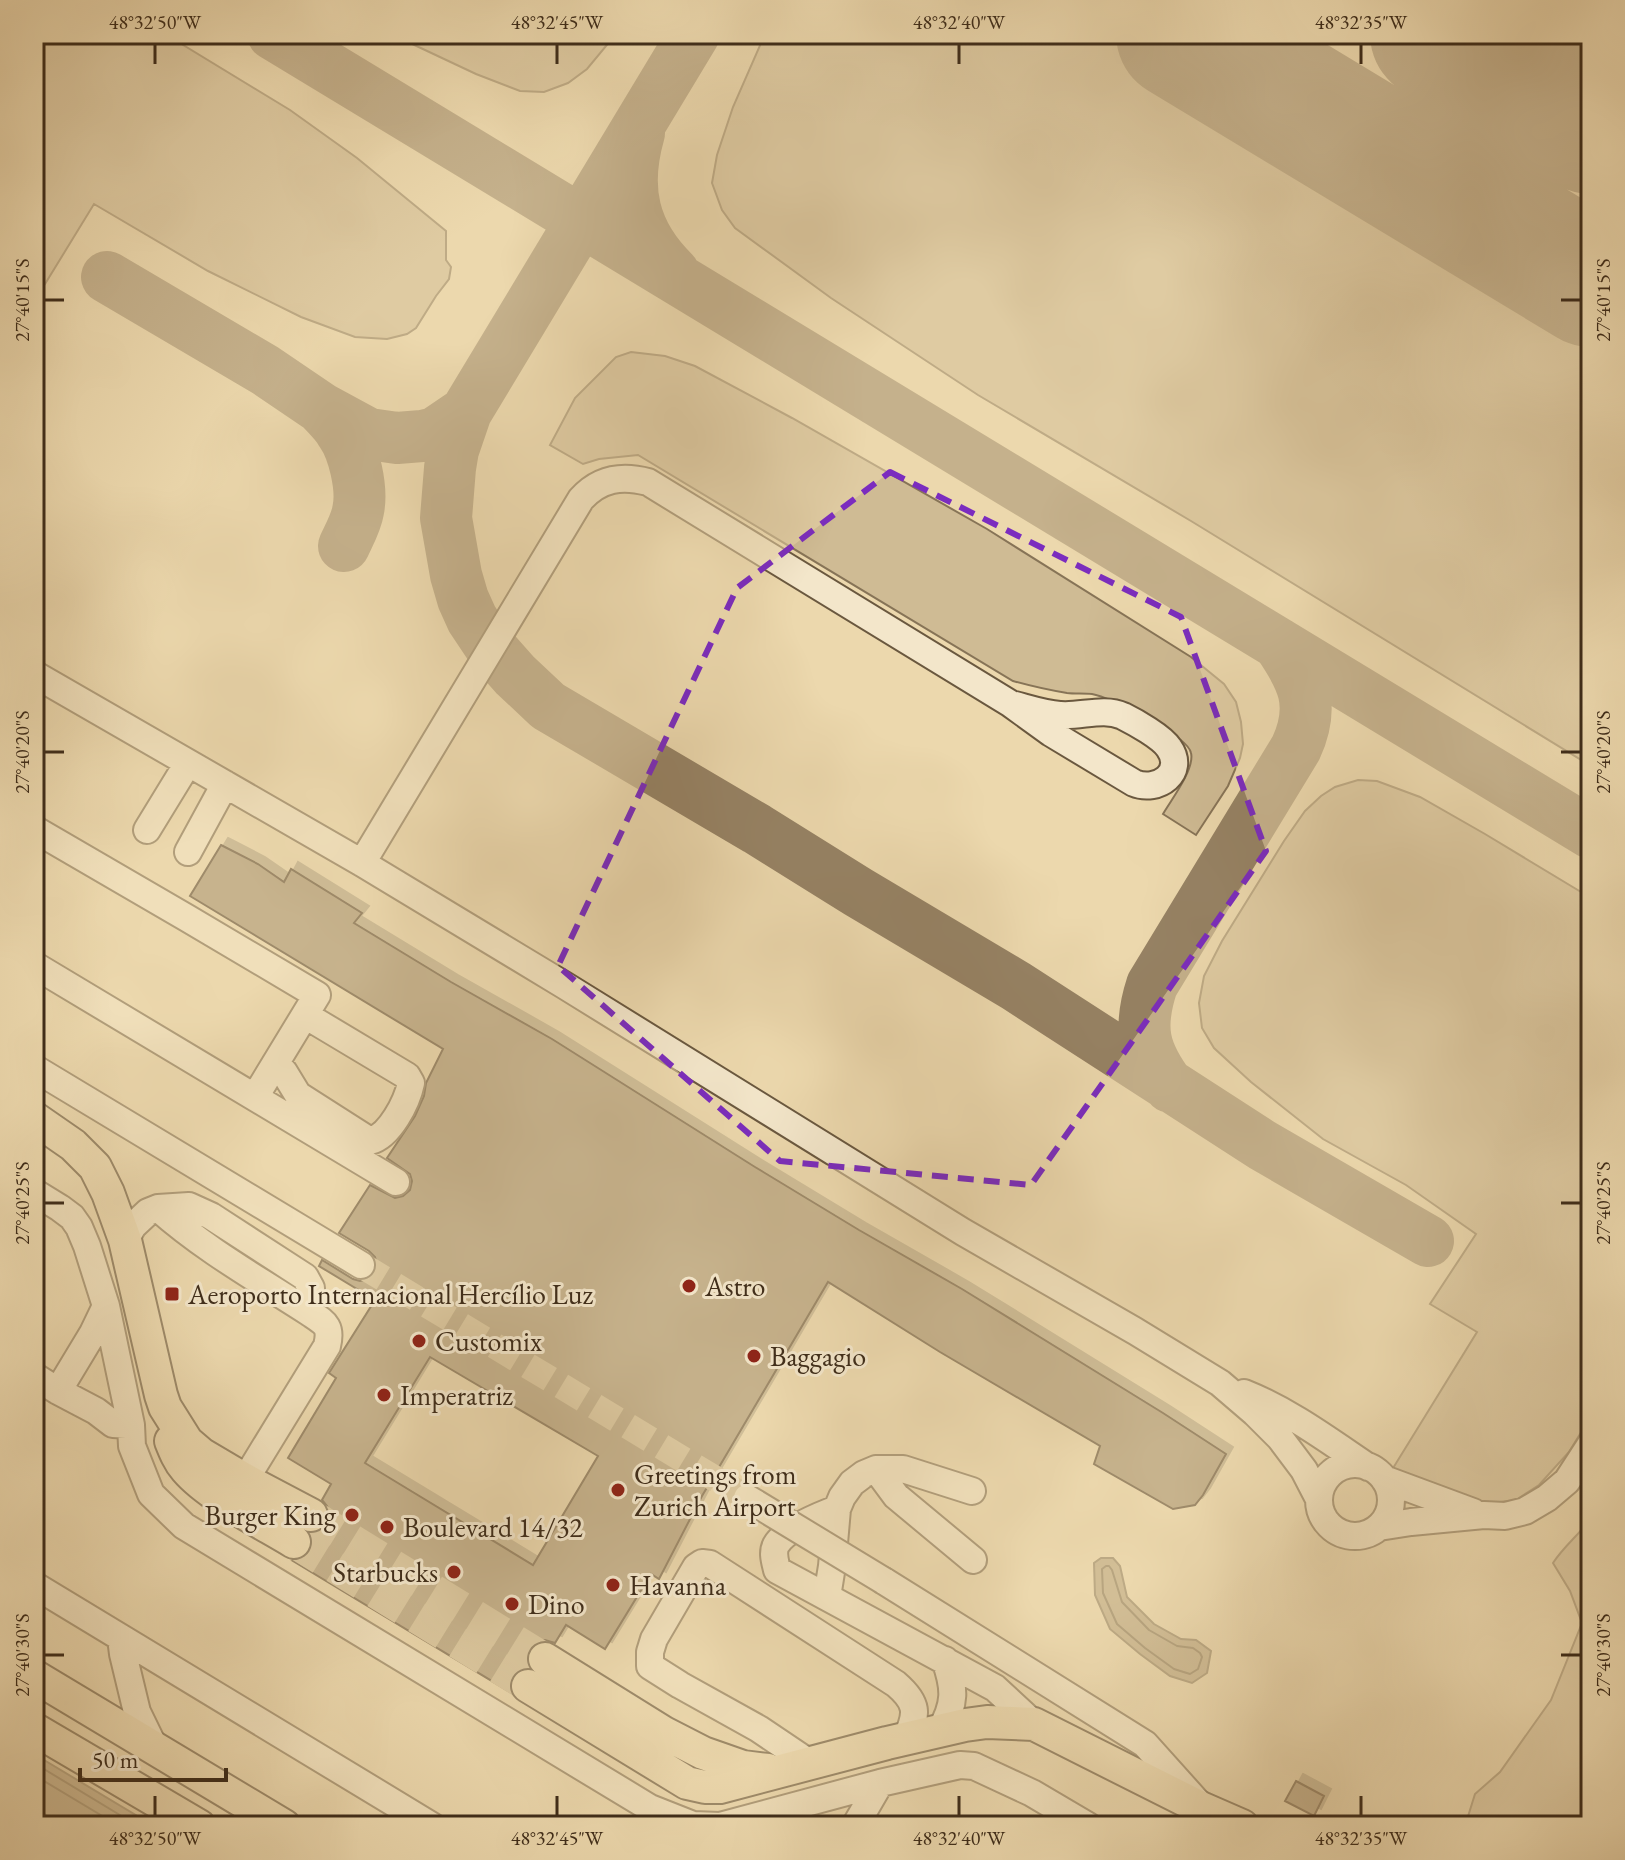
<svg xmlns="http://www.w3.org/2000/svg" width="1625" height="1860" font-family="'EB Garamond',serif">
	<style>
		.green { fill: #cfbb94; stroke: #877457; stroke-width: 2 }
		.water { fill: #b19e7b; stroke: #837154; stroke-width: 2 }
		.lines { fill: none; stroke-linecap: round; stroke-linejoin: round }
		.shore { stroke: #78664a; stroke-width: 2 }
		.taxiway { stroke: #968264; stroke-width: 52 }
		.runway { stroke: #968264; stroke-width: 132 }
		.building { fill: #998666; stroke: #3f2d1a; stroke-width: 2; fill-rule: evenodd; filter: url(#shadow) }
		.minor-tunnel { stroke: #c9b690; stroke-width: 26; stroke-dasharray: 26 13; stroke-linecap: butt }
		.major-tunnel { stroke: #c9b690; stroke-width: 32; stroke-dasharray: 32 16; stroke-linecap: butt }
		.minor-casing { stroke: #6a583f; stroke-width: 30 }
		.major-casing { stroke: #3f2d1a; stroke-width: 36 }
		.minor { stroke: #f3e6ca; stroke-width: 26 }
		.major { stroke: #ecd8ad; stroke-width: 32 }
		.minor-bridge-casing { stroke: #6a583f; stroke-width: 30; stroke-linecap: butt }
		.minor-bridge { stroke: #f3e6ca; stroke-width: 26 }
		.marked { fill: none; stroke: #7b2cbf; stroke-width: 6; stroke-dasharray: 16 10; stroke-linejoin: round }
		.ticks { fill: none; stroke: #3f2d1a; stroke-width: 3 }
		.poi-dot { fill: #8f2418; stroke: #f3e6ca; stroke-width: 3 }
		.labels { text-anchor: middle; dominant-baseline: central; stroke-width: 6; stroke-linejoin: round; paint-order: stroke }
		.poi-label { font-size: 28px; fill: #3f2d1a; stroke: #f3e6ca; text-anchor: start }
		.neatline { fill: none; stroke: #3f2d1a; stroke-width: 3 }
		.ticks-label { font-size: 20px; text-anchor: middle; fill: #3f2d1a }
	</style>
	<defs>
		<filter id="shadow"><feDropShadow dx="7" dy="-7" stdDeviation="0" flood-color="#0004"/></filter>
	</defs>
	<rect width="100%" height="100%" fill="#ecd8ad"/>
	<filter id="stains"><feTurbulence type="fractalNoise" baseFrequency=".0025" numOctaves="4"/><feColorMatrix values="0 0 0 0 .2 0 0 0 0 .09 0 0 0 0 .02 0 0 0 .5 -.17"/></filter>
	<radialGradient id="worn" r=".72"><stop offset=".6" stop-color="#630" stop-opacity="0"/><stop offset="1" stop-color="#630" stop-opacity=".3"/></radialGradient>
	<path class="green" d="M 34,34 L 165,34 L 290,110 L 357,158 L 446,231 L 446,260 L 451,267 L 449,279 L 436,296 L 416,328 L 407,334 L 387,339 L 355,337 L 301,317 L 208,271 L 94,204 L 34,302 Z
		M 391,34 L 616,34 L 587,69 L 568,83 L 544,92 L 520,91 L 476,74 Z
		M 765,34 L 1138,34 L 1591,309 L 1591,766 L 1191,521 L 978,395 L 831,298 L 735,228 L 722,210 L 712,183 L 717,155 L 733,107 Z
		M 1479,34 L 1591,34 L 1591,102 Z
		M 631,352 L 665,356 L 695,366 L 792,418 L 987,529 L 1191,657 L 1224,684 L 1236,702 L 1241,722 L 1243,744 L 1240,758 L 1228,786 L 1196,835 L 1163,814 C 1171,800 1195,769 1191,753 C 1188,736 1110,697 1092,694 C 1084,693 1075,694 1067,693 C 1048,690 1031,686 1013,681 L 638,455 L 599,459 L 583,464 L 550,445 L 575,398 L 616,357 Z
		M 1358,780 L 1377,781 L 1420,797 L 1485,834 L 1591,898 L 1591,1416 L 1569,1452 L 1539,1485 L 1516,1500 L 1492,1503 L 1450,1501 L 1390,1473 L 1477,1332 L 1430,1304 L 1476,1234 L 1406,1185 L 1323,1139 L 1251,1082 L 1214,1048 L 1202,1028 L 1199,1003 L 1204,976 L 1222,941 L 1284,841 L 1305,811 L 1321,796 L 1335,787 Z
		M 1591,1518 L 1591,1826 L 1465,1826 L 1475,1794 L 1500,1772 L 1551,1700 L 1582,1623 L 1570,1591 L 1553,1563 C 1564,1546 1580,1534 1591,1518 Z"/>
	<path class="water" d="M 1101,1558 L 1113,1558 L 1120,1566 L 1127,1597 L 1154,1624 L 1181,1639 L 1196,1640 L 1211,1651 L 1207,1673 L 1192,1683 L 1170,1676 L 1140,1654 L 1110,1629 L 1095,1595 L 1094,1563 Z
		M 34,1754 L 154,1826 L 63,1826 L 34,1807 Z"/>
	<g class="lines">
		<path class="shore" d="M 1106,1566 L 1109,1566 L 1112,1570 L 1122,1602 L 1149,1630 L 1177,1646 L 1193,1648 L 1200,1653 L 1202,1657 L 1198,1669 L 1190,1674 L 1174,1669 L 1145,1648 L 1117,1624 L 1103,1593 L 1102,1569 Z
			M 34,1763 L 138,1826
			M 34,1775 L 119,1826"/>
		<path class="taxiway" d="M 273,34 L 1591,833
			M 694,34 L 466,412 L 453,450 L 450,468 L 446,518 L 456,575 L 463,599 L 472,619 L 492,649 L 515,675 L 548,706 L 757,829 L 858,892 L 1016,986 L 1262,1145 L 1428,1241
			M 639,133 C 623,189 633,233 674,273
			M 107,277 L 265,370 L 321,408 L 369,434 L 397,438 L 422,436 L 435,433 L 466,412
			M 321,408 C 327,415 336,423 341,432 C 354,450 363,489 358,511 C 356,523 349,535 344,546
			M 1170,1087 C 1143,1051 1138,1028 1152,985 L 1296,748 C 1316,705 1303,679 1278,643"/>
		<path class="runway" d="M 1182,34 L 1591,281
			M 1436,34 L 1591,128"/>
	</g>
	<path class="building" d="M 221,845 L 258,864 L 284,882 L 291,869 L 362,913 L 354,923 L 451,982 L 552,1039 L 755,1167 L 859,1230 L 962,1289 L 1163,1413 L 1226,1454 L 1203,1495 L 1195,1505 L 1173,1509 L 1094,1464 L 1100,1446 L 940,1352 L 828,1282 L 702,1496 L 659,1579 L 651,1574 L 605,1649 L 566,1625 L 555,1643 L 545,1640 L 537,1642 L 529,1648 L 526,1658 L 528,1667 L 518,1670 L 512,1676 L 509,1685 L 510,1692 L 293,1561 L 303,1559 L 310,1552 L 313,1543 L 311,1534 L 320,1531 L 328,1523 L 330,1514 L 327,1506 L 322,1500 L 331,1484 L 288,1458 L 336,1378 L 329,1373 L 375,1300 L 319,1266 L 322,1260 L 353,1279 L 360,1281 L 369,1279 L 375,1273 L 377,1265 L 375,1257 L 369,1251 L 339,1233 L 370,1185 L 395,1198 L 403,1196 L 410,1190 L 412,1181 L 410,1174 L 387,1158 L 415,1116 L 424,1096 L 426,1083 L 443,1049 L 190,896 ZM 430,1357 L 598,1456 L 533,1565 L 365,1463 Z
		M 1296,1781 L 1324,1796 L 1314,1816 L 1285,1801 Z"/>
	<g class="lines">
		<path class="minor-tunnel" d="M 361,1265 L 747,1498"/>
		<path class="major-tunnel" d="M 311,1515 L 545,1659
			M 294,1542 L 528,1686"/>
		<g class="minor-casing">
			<path id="minor" d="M 34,674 L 362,863 L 564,985 L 963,1232 L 1135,1331 L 1220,1383 L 1255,1413 L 1280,1438 L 1304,1470 L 1319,1499
				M 1011,704 C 1027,708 1044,714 1060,715 C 1081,717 1103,707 1123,716 C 1135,722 1162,737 1169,748 C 1186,772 1158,793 1134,783 L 1051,733 Z
				M 34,829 L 187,918 L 317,995 L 255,1097
				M 147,830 L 188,763
				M 188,852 L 225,784
				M 362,863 L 581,499 C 600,478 622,475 648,482 L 1011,704
				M 34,965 L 396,1182
				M 275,1064 L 284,1072 L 298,1095 L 370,1141 C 390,1136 407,1102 411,1083 L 407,1076 L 305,1015
				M 34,1068 L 361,1265
				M 34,1192 L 60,1208 L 72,1217 L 79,1227 L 87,1246 L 106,1306 L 131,1425 L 132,1446 L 151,1494 L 184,1526 L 650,1808 L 693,1825 L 720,1826 L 880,1783 L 960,1765 L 974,1766 L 1032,1793 L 1088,1826
				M 158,1208 C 204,1249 259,1280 310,1313 C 325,1323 332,1326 327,1346 L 245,1480
				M 125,1240 L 133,1226 L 148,1212 L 158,1208 L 189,1206 L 211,1216 L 305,1277 L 311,1288 L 310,1313
				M 34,1376 L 58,1391 L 96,1411 L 113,1424 L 131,1425
				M 58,1391 L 93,1333 L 106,1306
				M 1244,1393 C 1289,1411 1328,1440 1368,1467
				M1319 1500a36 36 0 1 1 72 0a36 36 0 1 1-72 0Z
				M 876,1469 L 896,1496 L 973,1560
				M 1384,1479 L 1473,1512
				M 837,1509 C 821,1515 785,1529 776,1545 C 772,1553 775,1561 777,1570 L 995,1688 L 1034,1724
				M 1379,1527 L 1411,1522 L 1484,1515 L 1505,1516 L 1525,1511 L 1547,1498 L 1567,1481 L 1591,1444
				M 884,1581 L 1145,1744 L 1198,1803
				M 34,1585 L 432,1826
				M 827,1597 L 832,1566 L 837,1509 L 842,1497 L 852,1483 L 864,1474 L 876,1469 L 903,1469 L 972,1491
				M 121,1638 L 123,1654 L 137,1712 L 155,1749
				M 940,1731 C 956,1704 955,1688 945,1660
				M 811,1764 L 759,1729 L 680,1685 L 650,1666 L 650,1652 L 654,1639 L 696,1567 L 702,1563 L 710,1564 L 896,1684 C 918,1703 918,1713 906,1739
				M 855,1826 L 880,1783"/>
		</g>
		<g class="major-casing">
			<path id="major" d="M 34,1118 L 73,1145 L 95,1167 L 108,1193 L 125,1240 L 161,1395 L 165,1407 L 187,1442 L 201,1454 L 245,1480 L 311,1515
				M 171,1441 C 175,1451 179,1461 186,1469 C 209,1496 263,1523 294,1542
				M 545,1659 L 664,1733 L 703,1753 L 743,1767 L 768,1770
				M 34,1676 L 284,1826
				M 528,1686 L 687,1783 L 705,1787 L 720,1787 L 887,1743 L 965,1725 L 987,1722 L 1034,1724 L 1203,1809 L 1242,1826
				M 34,1729 L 199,1826"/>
		</g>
		<use href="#minor" class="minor"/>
		<use href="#major" class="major"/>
		<g class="minor-bridge-casing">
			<path id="minor-bridge" d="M 747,1498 L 884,1581"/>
		</g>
		<use href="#minor-bridge" class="minor-bridge"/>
	</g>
	<path d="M0 0H1625V1860H0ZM 890,472 L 1181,617 L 1266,851 L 1031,1185 L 780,1161 L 558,966 L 737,588 Z" fill="#ecd8ad" fill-opacity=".55" fill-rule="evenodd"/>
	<path class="marked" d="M 890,472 L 1181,617 L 1266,851 L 1031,1185 L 780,1161 L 558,966 L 737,588 Z"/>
	<path class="ticks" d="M 155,44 L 155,64M 557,44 L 557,64M 959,44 L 959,64M 1361,44 L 1361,64M 44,300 L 64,300M 1561,300 L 1581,300M 44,752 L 64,752M 1561,752 L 1581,752M 44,1203 L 64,1203M 1561,1203 L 1581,1203M 44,1655 L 64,1655M 1561,1655 L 1581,1655M 155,1796 L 155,1816M 557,1796 L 557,1816M 959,1796 L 959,1816M 1361,1796 L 1361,1816"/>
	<g class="poi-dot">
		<circle cx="689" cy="1286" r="8"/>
		<rect x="164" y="1286" width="16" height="16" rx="4"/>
		<circle cx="419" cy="1341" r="8"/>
		<circle cx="754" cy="1356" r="8"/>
		<circle cx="384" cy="1395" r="8"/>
		<circle cx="618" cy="1490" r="8"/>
		<circle cx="352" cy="1515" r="8"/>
		<circle cx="387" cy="1527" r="8"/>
		<circle cx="454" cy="1572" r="8"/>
		<circle cx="613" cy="1585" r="8"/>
		<circle cx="512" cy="1604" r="8"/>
	</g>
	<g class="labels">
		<g class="poi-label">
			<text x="705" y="1286">Astro</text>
			<text x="188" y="1294">Aeroporto Internacional Hercílio Luz</text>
			<text x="435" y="1341">Customix</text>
			<text x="770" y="1356">Baggagio</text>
			<text x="400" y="1395">Imperatriz</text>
			<text x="634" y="1474">Greetings from<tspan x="634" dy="32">Zurich Airport</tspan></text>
			<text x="336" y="1515" text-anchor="end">Burger King</text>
			<text x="403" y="1527">Boulevard 14/32</text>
			<text x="438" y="1572" text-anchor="end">Starbucks</text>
			<text x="629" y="1585">Havanna</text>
			<text x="528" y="1604">Dino</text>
		</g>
	</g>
	<rect width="1625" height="1860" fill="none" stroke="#ecd8ad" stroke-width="88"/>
	<path d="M80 1768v12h146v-12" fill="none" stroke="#3f2d1a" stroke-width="4"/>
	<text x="92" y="1768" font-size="24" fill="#3f2d1a" stroke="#f3e6ca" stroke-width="6" paint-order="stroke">50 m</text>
	<rect x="44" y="44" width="1537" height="1772" class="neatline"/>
	<g class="ticks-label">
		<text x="155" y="29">48°32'50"W</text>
		<text x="557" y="29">48°32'45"W</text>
		<text x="959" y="29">48°32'40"W</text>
		<text x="1361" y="29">48°32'35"W</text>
		<text transform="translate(22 300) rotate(-90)" y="7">27°40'15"S</text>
		<text transform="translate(1603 300) rotate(-90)" y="7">27°40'15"S</text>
		<text transform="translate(22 752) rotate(-90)" y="7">27°40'20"S</text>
		<text transform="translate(1603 752) rotate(-90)" y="7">27°40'20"S</text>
		<text transform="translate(22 1203) rotate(-90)" y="7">27°40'25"S</text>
		<text transform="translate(1603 1203) rotate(-90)" y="7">27°40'25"S</text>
		<text transform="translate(22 1655) rotate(-90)" y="7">27°40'30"S</text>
		<text transform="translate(1603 1655) rotate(-90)" y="7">27°40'30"S</text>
		<text x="155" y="1845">48°32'50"W</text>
		<text x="557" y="1845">48°32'45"W</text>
		<text x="959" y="1845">48°32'40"W</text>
		<text x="1361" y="1845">48°32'35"W</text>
	</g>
	<rect width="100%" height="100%" filter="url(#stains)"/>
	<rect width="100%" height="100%" fill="url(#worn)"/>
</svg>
